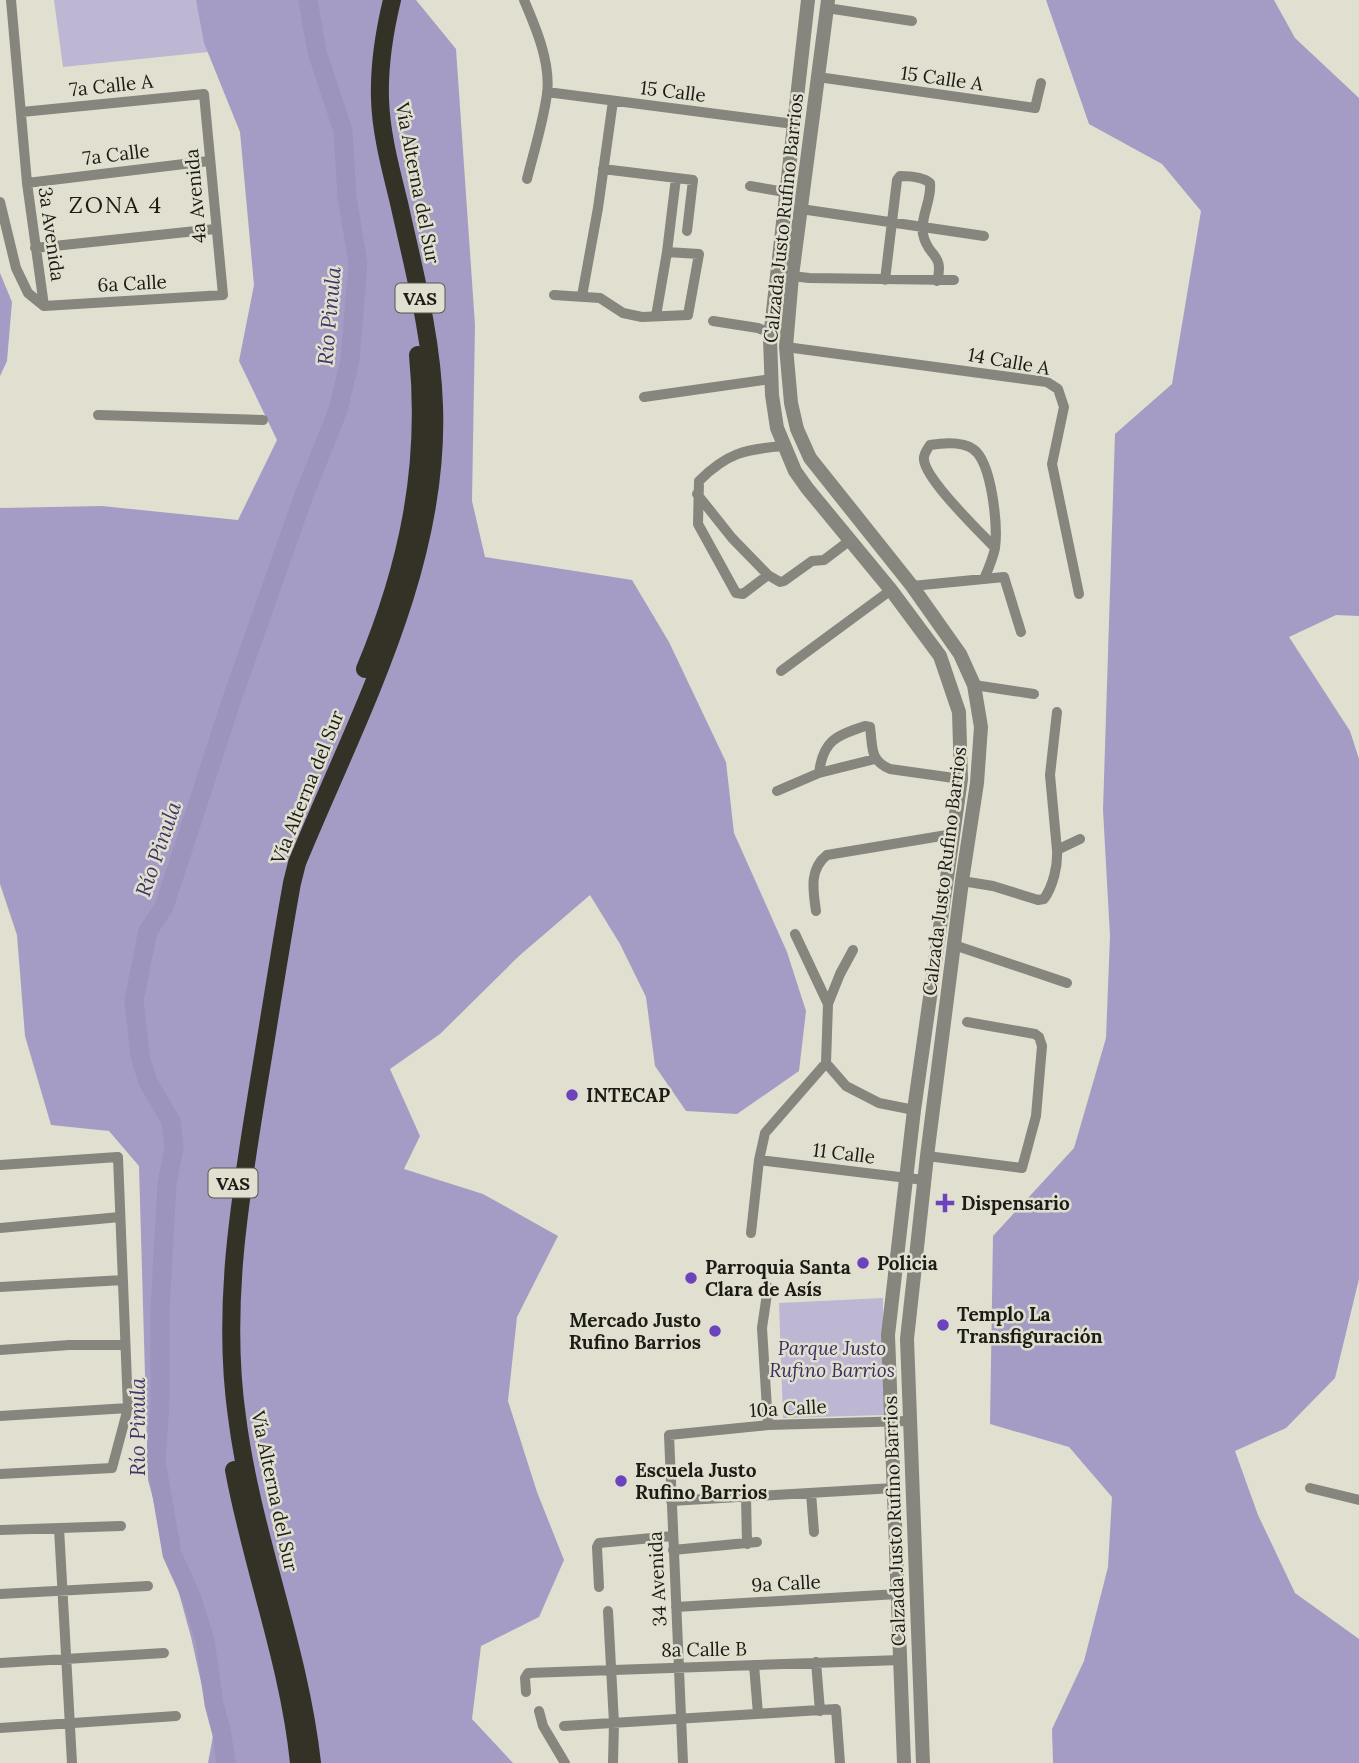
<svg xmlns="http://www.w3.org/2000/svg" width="1359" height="1763" font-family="Lora,serif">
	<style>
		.green { fill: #bdb7d4 }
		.forest { fill: #a49cc4 }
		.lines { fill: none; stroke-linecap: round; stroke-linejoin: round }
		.river { stroke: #9c94bc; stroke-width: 19 }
		.minor { stroke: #86857e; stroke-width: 10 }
		.tertiary { stroke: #86857e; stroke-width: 14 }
		.trunk { stroke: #343226; stroke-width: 18 }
		.poi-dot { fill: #6c43bc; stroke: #e1dfcf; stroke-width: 2.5 }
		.labels { text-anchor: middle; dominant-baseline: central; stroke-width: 5; stroke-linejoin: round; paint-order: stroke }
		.shield { fill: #e1dfcf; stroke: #57564d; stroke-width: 2 }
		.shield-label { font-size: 18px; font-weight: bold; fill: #1c1b15 }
		.street-label { font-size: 19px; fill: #1c1b15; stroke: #e1dfcf }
		.poi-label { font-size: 19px; font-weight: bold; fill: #1c1b15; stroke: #e1dfcf; text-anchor: start }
		.park-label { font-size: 19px; font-style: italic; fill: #3d2e63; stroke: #e1dfcf }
		.water-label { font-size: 21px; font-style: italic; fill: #423469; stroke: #e1dfcf }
		.quarter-label { font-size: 23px; letter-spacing: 2px; fill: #1c1b15; stroke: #e1dfcf }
	</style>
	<rect width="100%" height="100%" fill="#e1dfcf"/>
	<path class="green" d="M 54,0 L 196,0 L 208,52 L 63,67 Z
		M 883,1298 L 884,1415 L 783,1418 L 779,1303 Z"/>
	<path class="forest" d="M 196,0 L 416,0 L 456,49 L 475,325 L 472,501 L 485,557 L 632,580 L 669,642 L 726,762 L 734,833 L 787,952 L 806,1011 L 799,1071 L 737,1114 L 686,1111 L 655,1066 L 646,997 L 620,944 L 590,895 L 519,956 L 440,1034 L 390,1069 L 420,1136 L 404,1169 L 483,1194 L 558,1236 L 517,1317 L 508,1401 L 537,1492 L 564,1560 L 539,1617 L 481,1646 L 472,1719 L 513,1763 L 208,1763 L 213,1736 L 191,1637 L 148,1480 L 139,1166 L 109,1131 L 51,1125 L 25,1036 L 17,935 L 0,884 L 0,508 L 102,506 L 238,520 L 277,440 L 239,361 L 254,285 L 240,132 L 204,43 Z
		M 1046,0 L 1274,0 L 1295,38 L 1359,98 L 1359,616 L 1336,615 L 1289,637 L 1350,731 L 1359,759 L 1359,1279 L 1335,1378 L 1286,1428 L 1235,1451 L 1258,1515 L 1295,1593 L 1359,1639 L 1359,1763 L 1053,1763 L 1052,1729 L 1084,1661 L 1108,1567 L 1112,1497 L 1069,1447 L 990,1424 L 993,1236 L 1074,1148 L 1106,1038 L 1110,936 L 1103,810 L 1115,434 L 1172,384 L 1201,211 L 1162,164 L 1089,124 Z
		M 0,273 L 12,302 L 7,361 L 0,376 Z"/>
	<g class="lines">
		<path class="river" d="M 226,1763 L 222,1734 L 214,1704 L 205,1640 L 191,1596 L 172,1554 L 156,1460 L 160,1402 L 160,1309 L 167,1184 L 174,1147 L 171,1121 L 148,1082 L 140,1056 L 134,1000 L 148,931 L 164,907 L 233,696 L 304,495 L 338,410 L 350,360 L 358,263 L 347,197 L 343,131 L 317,52 L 308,0"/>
		<path class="minor" d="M 11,0 L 27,183 L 44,306
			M 524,0 C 536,28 551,63 547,94 C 543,123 534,151 527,179
			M 827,8 L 912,21
			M 818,77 L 1035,108 L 1041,83
			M 547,92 L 794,124
			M 22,112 L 204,94 L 223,295 L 44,306
			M 603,169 L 693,180 L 687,231
			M 27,183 L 209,161
			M 750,186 L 785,192
			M 0,202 L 16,268 L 28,293 L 44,306
			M 801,209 L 984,236
			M 35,248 L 215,229
			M 792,276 L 809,278 L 954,280
			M 885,280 L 897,180 L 900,176 C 909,176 923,177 930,183 C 932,200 920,217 923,234 C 927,257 945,253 937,281
			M 554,295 L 600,298 L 623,313 L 642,317 L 688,315 L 699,254 L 667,252
			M 582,296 L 598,208 L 613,101
			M 656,316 L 667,252 L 676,178
			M 713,321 L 758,328 L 771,333
			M 786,347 L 1047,382 L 1058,389 L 1064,407 L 1052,464 L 1079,594
			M 644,397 L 771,379
			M 98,415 L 263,420
			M 784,446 C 745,449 727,453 699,481 L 698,524 L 736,593 L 743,594 L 768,575 L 780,582 L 784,581 L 812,561 L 824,560 L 849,541
			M 697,494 L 732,538 L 768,575
			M 984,579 C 988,570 993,558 995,548 C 998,526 992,462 973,449 C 962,441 943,443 930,445 C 927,450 923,454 924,460 C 926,480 979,531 995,548
			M 912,586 L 1004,577 L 1021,632
			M 781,671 L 891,590
			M 974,685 L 1034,694
			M 819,773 C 823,741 835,736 865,726 L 870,727 C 873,747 869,760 890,769 L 961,779
			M 777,791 L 819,773 L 875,759
			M 1057,850 L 1050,775 L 1057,712
			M 962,881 L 993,886 L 1038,900 L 1044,899 C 1053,886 1058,866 1057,850 L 1080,839
			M 816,911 C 813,890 809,869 827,855 L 953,834
			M 795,934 L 828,1004
			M 954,945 L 1067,983
			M 826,1063 L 846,1086 L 879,1103 L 914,1110
			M 927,1156 L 1022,1168 L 1036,1116 L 1042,1046 L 1039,1037 L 1035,1034 L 967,1022
			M 759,1160 L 924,1180
			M 0,1165 L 118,1157 L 128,1408 L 112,1468 L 0,1474
			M 0,1228 L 120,1217
			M 751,1233 L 759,1160 L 765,1133 L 826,1063 L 828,1004 L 840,974 L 853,950
			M 0,1287 L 123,1280
			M 768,1287 L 762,1328 L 768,1425
			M 0,1350 L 69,1345 L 124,1345
			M 0,1416 L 128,1408
			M 1310,1488 L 1359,1500
			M 811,1493 L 814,1532
			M 746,1496 L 747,1544
			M 671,1501 L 894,1488
			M 59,1528 L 72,1763
			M 0,1530 L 121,1526
			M 673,1550 L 757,1542
			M 599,1587 L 597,1547 L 599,1543 L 673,1536
			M 0,1594 L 148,1586
			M 676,1607 L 898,1594
			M 608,1611 L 614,1723 L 613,1763
			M 816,1662 L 820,1711
			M 0,1663 L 164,1653
			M 754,1665 L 758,1714
			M 526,1692 L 525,1678 L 528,1673 L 901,1660
			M 539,1711 L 543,1726 L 565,1763
			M 564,1726 L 836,1709 L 840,1763
			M 0,1728 L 176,1716
			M 683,1763 L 669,1435 L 768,1425 L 908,1421"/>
		<path class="tertiary" d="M 808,0 L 770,338 L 772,395 L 777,428 L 795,471 L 807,488 L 891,590 L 940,656 L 959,712 L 961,779 L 914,1110 L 888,1335 L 904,1763
			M 828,0 L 792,276 L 786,347 L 791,403 L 797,429 L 810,458 L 912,586 L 960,654 L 974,685 L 981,727 L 977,783 L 962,881 L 927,1156 L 907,1339 L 923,1763"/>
		<path class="trunk" d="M 365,669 C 408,566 429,467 418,355
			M 234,1470 C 252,1568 289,1663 299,1763
			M 312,1763 C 299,1645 252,1535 237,1417 C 221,1305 241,1192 259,1081 C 270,1015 280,949 292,883 L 297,863 C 357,717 440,567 434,406 C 432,337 414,271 399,203 C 391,170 381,134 380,99 C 379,66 384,33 392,0"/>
	</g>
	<g class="poi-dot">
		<circle cx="572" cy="1095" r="7"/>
		<path d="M941.5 1192.5h7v7h7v7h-7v7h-7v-7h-7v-7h7z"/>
		<circle cx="863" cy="1263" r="7"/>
		<circle cx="691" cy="1278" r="7"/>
		<circle cx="943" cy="1325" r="7"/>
		<circle cx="715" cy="1331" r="7"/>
		<circle cx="621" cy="1481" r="7"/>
	</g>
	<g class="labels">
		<g class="shield">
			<rect x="395.5" y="283.5" width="49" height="29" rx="5"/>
			<rect x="208.5" y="1168.5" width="49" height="29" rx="5"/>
		</g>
		<g class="shield-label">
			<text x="420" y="298">VAS</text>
			<text x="233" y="1183">VAS</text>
		</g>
		<g class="street-label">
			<text transform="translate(942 78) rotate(8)">15 Calle A</text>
			<text transform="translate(111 85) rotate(-6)">7a Calle A</text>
			<text transform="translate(673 91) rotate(7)">15 Calle</text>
			<text transform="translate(116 154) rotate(-7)">7a Calle</text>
			<text transform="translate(418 183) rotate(79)">Vía Alterna del Sur</text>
			<text transform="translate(195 196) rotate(-95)">4a Avenida</text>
			<text transform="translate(783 218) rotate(-84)">Calzada Justo Rufino Barrios</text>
			<text transform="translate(52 234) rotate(82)">3a Avenida</text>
			<text transform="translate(132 283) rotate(-3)">6a Calle</text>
			<text transform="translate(1009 361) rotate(10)">14 Calle A</text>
			<text transform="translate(307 787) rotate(-68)">Vía Alterna del Sur</text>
			<text transform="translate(944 871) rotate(-83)">Calzada Justo Rufino Barrios</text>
			<text transform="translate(844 1153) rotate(7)">11 Calle</text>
			<text transform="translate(788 1408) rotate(-3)">10a Calle</text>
			<text transform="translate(275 1491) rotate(78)">Vía Alterna del Sur</text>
			<text transform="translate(894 1521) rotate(-92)">Calzada Justo Rufino Barrios</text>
			<text transform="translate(657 1579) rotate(-93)">34 Avenida</text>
			<text transform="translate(786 1583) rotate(-3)">9a Calle</text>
			<text transform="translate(704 1649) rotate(-1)">8a Calle B</text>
		</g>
		<g class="poi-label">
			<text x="586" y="1095">INTECAP</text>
			<text x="961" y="1203">Dispensario</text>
			<text x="877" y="1263">Policia</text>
			<text x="705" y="1267">Parroquia Santa<tspan x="705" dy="22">Clara de Asís</tspan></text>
			<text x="957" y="1314">Templo La<tspan x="957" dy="22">Transfiguración</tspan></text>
			<text x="701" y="1320" text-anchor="end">Mercado Justo<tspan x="701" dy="22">Rufino Barrios</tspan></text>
			<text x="635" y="1470">Escuela Justo<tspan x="635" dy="22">Rufino Barrios</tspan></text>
		</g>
		<g class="park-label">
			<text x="832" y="1348">Parque Justo<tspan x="832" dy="22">Rufino Barrios</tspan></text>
		</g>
		<g class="water-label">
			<text transform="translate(329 316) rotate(-85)">Río Pinula</text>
			<text transform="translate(158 849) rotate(-71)">Río Pinula</text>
			<text transform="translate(137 1427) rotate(-90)">Río Pinula</text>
		</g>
		<g class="quarter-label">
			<text x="116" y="204">ZONA 4</text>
		</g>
	</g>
</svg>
